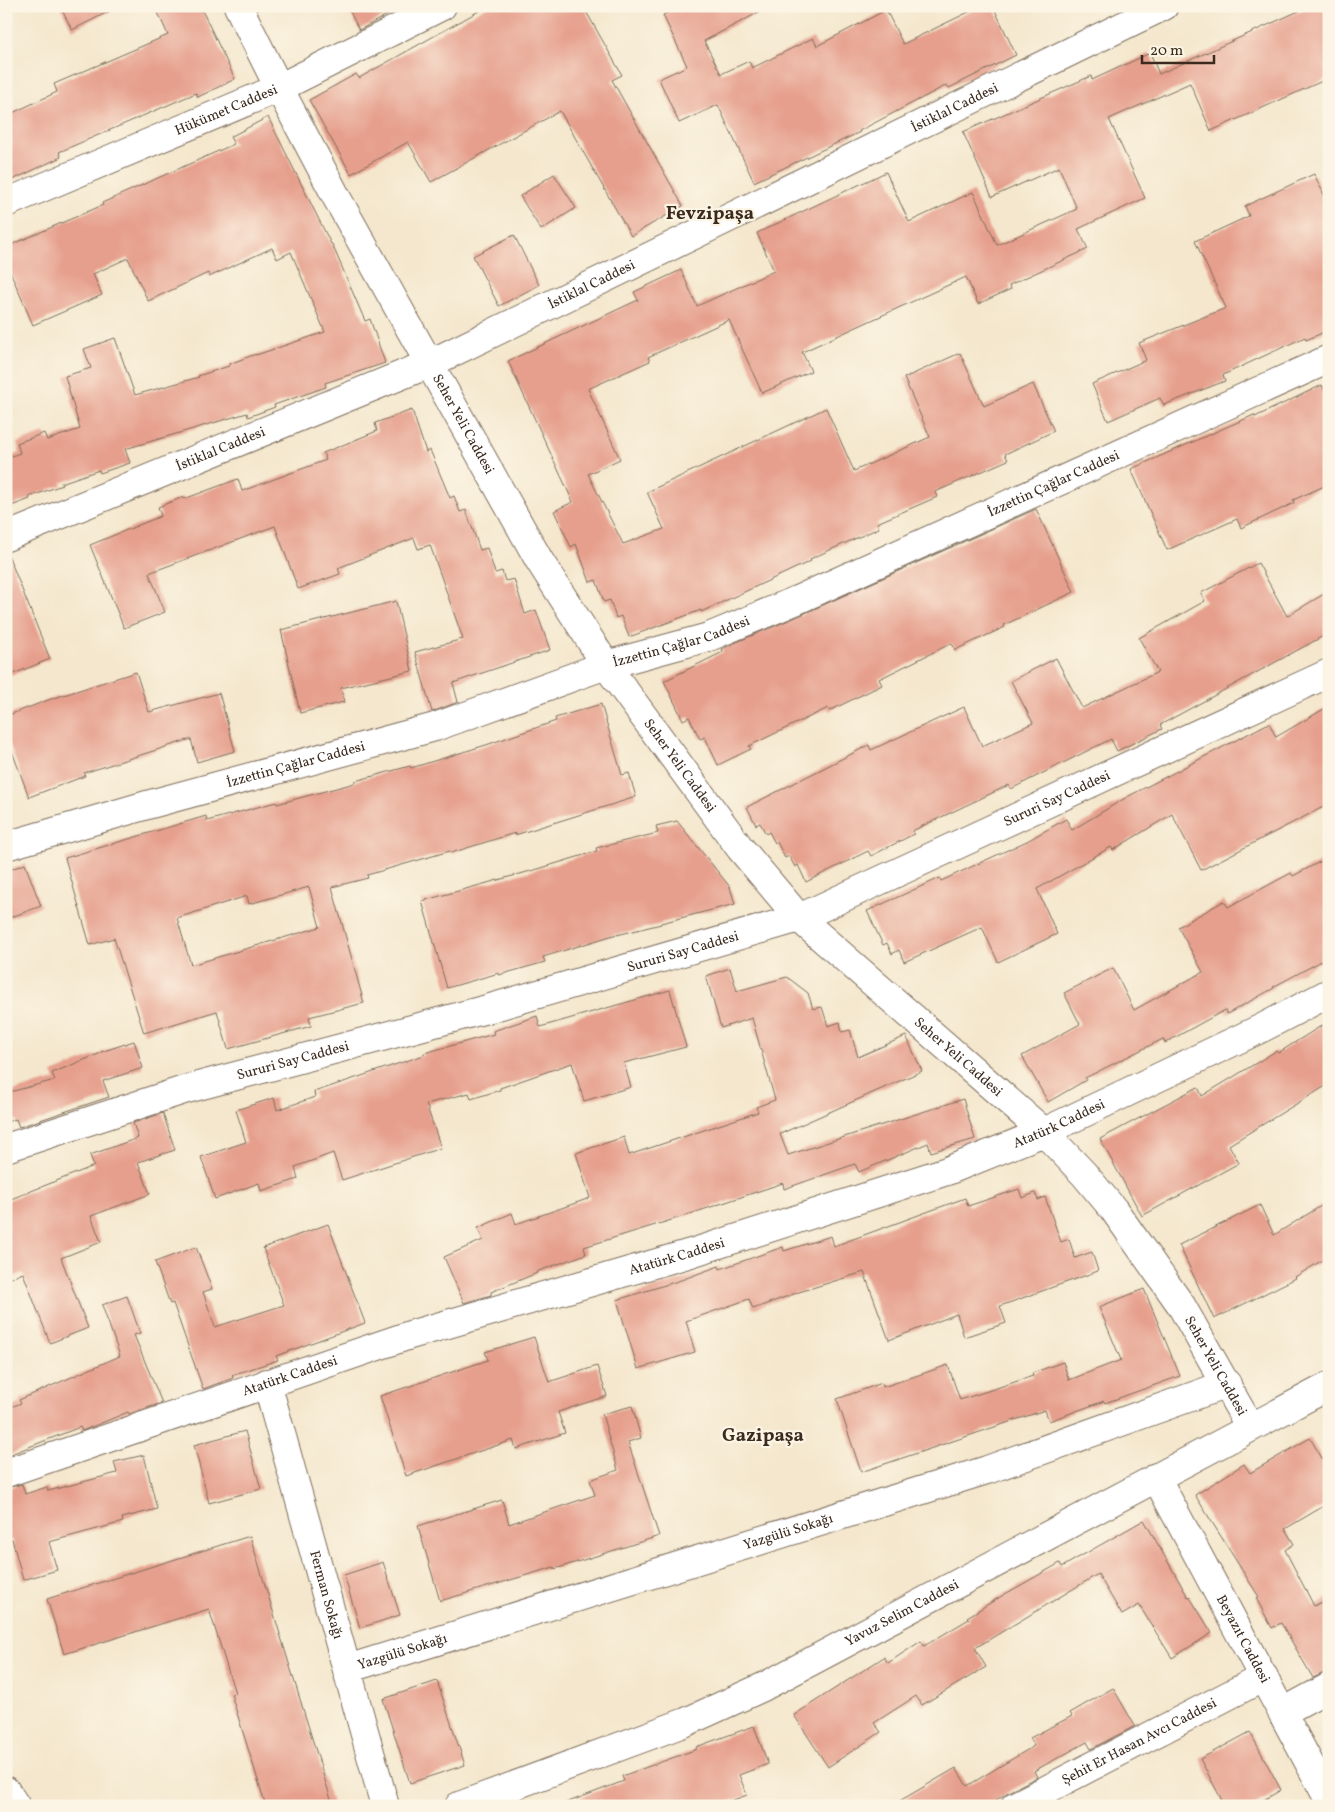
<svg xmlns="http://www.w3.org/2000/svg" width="1335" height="1812" font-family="Vollkorn,serif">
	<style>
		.building { fill: #e69f8c; fill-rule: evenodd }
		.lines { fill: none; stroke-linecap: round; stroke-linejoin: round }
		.minor-casing { stroke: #7c6c5b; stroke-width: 30 }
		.minor { stroke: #fff; stroke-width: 28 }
		.labels { text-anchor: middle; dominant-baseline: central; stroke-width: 4.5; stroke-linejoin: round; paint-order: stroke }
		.street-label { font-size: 14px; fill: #3b2a1e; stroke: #fcf5e5 }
		.district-label { font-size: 19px; font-weight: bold; fill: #3b2a1e; stroke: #fcf5e5 }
	</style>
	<rect width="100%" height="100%" fill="#fcf5e5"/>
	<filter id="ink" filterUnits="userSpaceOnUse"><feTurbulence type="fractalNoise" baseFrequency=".02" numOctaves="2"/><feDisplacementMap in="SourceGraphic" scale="10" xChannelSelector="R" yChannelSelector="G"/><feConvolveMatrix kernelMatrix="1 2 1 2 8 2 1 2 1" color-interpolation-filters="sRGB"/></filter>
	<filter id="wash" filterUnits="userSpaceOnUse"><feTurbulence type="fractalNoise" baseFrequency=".0096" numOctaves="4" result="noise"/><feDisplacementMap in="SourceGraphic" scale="20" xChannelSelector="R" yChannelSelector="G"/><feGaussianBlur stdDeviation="1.12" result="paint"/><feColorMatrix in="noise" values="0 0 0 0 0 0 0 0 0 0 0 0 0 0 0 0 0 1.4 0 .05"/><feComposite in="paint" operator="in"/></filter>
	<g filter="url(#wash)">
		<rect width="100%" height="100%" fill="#f4e7cd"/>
		<g id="blocks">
			<path class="building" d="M 60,6 L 120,6 L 72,30 Z
				M 155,6 L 200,6 L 235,79 L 198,97 L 196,93 L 59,152 L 61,157 L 6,183 L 6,116 L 57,92 L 54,84 L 168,35 Z
				M 347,6 L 404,6 L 359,30 Z
				M 488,6 L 583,6 L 622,75 L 612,80 L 683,206 L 631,236 L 560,111 L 431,182 L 408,142 L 351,174 L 309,100 L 356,74 L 359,78 Z
				M 680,6 L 771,6 L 704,41 L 721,74 L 749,61 L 752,68 L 813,38 L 817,46 L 886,10 L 903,44 L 981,6 L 993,6 L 1016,55 L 949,88 L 947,85 L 859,131 L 860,132 L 754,182 L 718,105 L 679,123 L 659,79 L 687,66 L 663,15 Z
				M 1310,6 L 1329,6 L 1329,78 L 1211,131 L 1190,83 L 1109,119 L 1145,198 L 1078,229 L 1088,249 L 1009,285 L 1011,289 L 978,304 L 966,277 L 802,352 L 811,371 L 762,393 L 729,320 L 648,357 L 650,361 L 588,389 L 620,459 L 588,474 L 623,544 L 664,529 L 647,492 L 826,408 L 854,471 L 930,437 L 904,378 L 960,353 L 984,406 L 1033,384 L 1054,431 L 1005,454 L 1008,460 L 935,492 L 937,497 L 877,523 L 879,528 L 810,559 L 811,561 L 701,612 L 701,610 L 629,637 L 621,616 L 616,618 L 610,600 L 604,602 L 596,580 L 590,582 L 576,544 L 571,547 L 554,511 L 573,502 L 508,361 L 638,300 L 634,292 L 681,270 L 697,306 L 774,271 L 757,233 L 886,172 L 909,222 L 973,192 L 997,245 L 1077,209 L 1059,167 L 992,197 L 963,132 L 1091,76 L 1092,80 L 1150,53 L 1159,74 Z
				M 268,117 L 331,244 L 332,244 L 365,321 L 370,319 L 385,363 L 325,383 L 326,387 L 274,405 L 275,407 L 248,417 L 247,413 L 125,449 L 130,463 L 100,473 L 99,470 L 61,483 L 62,485 L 29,497 L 30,499 L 6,508 L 6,458 L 20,453 L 17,443 L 44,433 L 47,440 L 80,429 L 65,376 L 91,368 L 84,349 L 115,338 L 135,395 L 199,377 L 198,376 L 229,366 L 229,364 L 256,354 L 256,355 L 325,332 L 291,252 L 277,259 L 272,248 L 209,277 L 208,273 L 148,301 L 128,258 L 93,274 L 102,295 L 33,325 L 6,262 L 6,247 L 103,205 L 102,203 L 234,144 L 230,137 Z
				M 554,174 L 576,208 L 541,230 L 520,196 Z
				M 1314,174 L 1329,205 L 1329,330 L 1306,340 L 1305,337 L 1223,375 L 1225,381 L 1164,405 L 1160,398 L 1108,421 L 1092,384 L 1146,360 L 1139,343 L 1226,308 L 1195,241 L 1249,216 L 1245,206 Z
				M 514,235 L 539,285 L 499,306 L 473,256 Z
				M 1322,385 L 1329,400 L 1329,484 L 1293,500 L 1294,503 L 1241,528 L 1237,519 L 1167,550 L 1131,469 L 1254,415 L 1255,417 Z
				M 412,410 L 426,452 L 430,450 L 450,498 L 454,496 L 460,512 L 466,510 L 480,550 L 487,548 L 495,573 L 502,571 L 505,581 L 514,579 L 525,614 L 536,610 L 550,650 L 453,683 L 458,702 L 432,712 L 415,652 L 463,639 L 430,545 L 418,549 L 414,538 L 338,568 L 340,574 L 298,589 L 275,526 L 149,573 L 165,612 L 124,628 L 90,545 L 161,516 L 158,507 L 183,497 L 184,499 L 238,479 L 242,491 L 326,460 L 323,453 L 377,431 L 375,423 Z
				M 1036,509 L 1074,592 L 1004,625 L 1005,627 L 955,650 L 952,643 L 879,679 L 882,685 L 829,711 L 828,708 L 749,746 L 751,749 L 718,765 L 705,737 L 700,739 L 689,717 L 683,720 L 664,681 L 723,652 L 722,649 L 732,644 L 803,614 Z
				M 7,552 L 50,659 L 6,677 L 6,553 Z
				M 1258,563 L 1287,616 L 1329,591 L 1329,633 L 1160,725 L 1162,729 L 1117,751 L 1111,739 L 1011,789 L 1009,785 L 912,831 L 914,834 L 871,856 L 868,851 L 806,882 L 798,865 L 795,867 L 789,856 L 785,858 L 777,842 L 775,843 L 769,832 L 766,834 L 760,823 L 756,825 L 747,807 L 869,745 L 871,750 L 964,707 L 982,746 L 1033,723 L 1011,681 L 1056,658 L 1082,708 L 1158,672 L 1139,638 L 1205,601 L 1201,593 Z
				M 396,601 L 412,671 L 341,688 L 344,702 L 300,713 L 281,630 Z
				M 136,672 L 149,712 L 219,693 L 235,751 L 197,762 L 191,739 L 84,773 L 85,776 L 29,797 L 6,735 L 6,716 L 51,699 Z
				M 601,704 L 622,775 L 629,773 L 636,797 L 515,835 L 515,833 L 451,853 L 450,851 L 367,875 L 368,878 L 332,887 L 364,1003 L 309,1017 L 311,1026 L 228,1049 L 217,1011 L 144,1033 L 114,938 L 90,945 L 65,858 L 206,816 L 207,821 L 276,802 L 277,804 L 355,783 L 355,781 L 410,766 L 411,768 L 486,745 L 556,721 L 555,718 ZM 309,887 L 320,927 L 191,965 L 177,918 L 247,896 L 249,904 Z
				M 1329,706 L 1329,804 L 1201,870 L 1172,814 L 1113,850 L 1111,847 L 1037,889 L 1057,934 L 998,962 L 982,927 L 904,962 L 899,950 L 892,954 L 887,943 L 883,945 L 867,911 L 940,878 L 941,881 L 1027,841 L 1066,819 L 1072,830 L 1127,797 L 1269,723 L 1276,737 Z
				M 677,821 L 730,887 L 735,904 L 661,923 L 661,924 L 617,935 L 617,934 L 543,957 L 545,962 L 499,975 L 499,973 L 447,988 L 422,901 L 538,869 L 597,851 L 596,848 L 658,833 L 656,826 Z
				M 1329,857 L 1329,957 L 1273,987 L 1274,988 L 1227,1014 L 1225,1010 L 1165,1043 L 1163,1039 L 1085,1078 L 1086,1080 L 1048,1102 L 1022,1056 L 1080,1024 L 1064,993 L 1113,968 L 1134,1010 L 1203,972 L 1178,927 L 1224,901 L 1228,907 L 1291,873 L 1293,876 Z
				M 25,864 L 41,906 L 6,919 L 6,871 Z
				M 730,968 L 737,991 L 787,977 L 808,993 L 813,1009 L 822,1007 L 828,1026 L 840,1022 L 842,1032 L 850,1030 L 858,1057 L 906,1036 L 922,1071 L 780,1134 L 788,1155 L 963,1099 L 975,1139 L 931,1152 L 928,1143 L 859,1172 L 855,1164 L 784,1189 L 783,1183 L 678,1218 L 584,1247 L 586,1254 L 536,1272 L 537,1273 L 491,1292 L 491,1295 L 464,1303 L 444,1257 L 483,1240 L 478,1228 L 512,1213 L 516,1224 L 590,1198 L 576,1153 L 624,1137 L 629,1155 L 758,1112 L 756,1107 L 775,1100 L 752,1018 L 721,1028 L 706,976 Z
				M 670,990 L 686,1047 L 624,1063 L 631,1087 L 584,1101 L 572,1063 L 500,1088 L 500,1090 L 471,1099 L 469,1093 L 426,1104 L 441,1148 L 342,1180 L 333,1153 L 295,1167 L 298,1179 L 261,1191 L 259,1183 L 215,1199 L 201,1157 L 246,1142 L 236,1110 L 274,1098 L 277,1110 L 315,1097 L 314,1092 L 424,1055 L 424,1053 L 494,1034 L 493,1031 L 537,1016 L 540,1027 Z
				M 1329,1021 L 1329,1084 L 1229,1145 L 1239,1163 L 1142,1216 L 1100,1139 L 1198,1087 L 1202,1096 L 1276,1051 L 1278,1053 Z
				M 134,1041 L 143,1068 L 103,1081 L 109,1097 L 19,1127 L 16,1119 L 6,1122 L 6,1093 L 55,1080 L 52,1073 L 101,1053 L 101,1052 Z
				M 163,1113 L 175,1150 L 138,1162 L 150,1194 L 91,1216 L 101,1242 L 61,1258 L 88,1328 L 50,1343 L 23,1273 L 6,1280 L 6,1201 L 94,1166 L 90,1155 L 138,1138 L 133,1123 Z
				M 1019,1189 L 1022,1198 L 1035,1193 L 1038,1200 L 1045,1197 L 1061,1242 L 1069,1239 L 1075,1258 L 1092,1252 L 1098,1271 L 1000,1306 L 1006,1323 L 964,1337 L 957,1314 L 889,1340 L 864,1272 L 799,1292 L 753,1309 L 749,1299 L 686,1321 L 695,1352 L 638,1369 L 617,1300 L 681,1280 L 719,1266 L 720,1269 L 783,1247 L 784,1251 L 831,1236 L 834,1246 L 965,1198 L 968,1206 Z
				M 1329,1201 L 1329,1256 L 1295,1277 L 1296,1278 L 1214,1319 L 1179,1245 L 1260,1205 L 1274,1235 Z
				M 328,1224 L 365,1323 L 276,1356 L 278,1360 L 232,1375 L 233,1378 L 203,1389 L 173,1303 L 170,1304 L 155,1262 L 196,1247 L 212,1289 L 203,1292 L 215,1327 L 284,1305 L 263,1248 Z
				M 1144,1289 L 1180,1376 L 1105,1403 L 1104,1401 L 1049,1421 L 1045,1410 L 861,1472 L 837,1399 L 882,1383 L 883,1387 L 948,1365 L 960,1400 L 1033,1376 L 1032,1373 L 1063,1362 L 1069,1380 L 1121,1360 L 1099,1307 Z
				M 127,1296 L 140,1333 L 134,1335 L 162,1403 L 129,1414 L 128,1412 L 82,1431 L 80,1427 L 6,1456 L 6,1409 L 21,1403 L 19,1400 L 120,1356 L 102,1305 Z
				M 534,1337 L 549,1382 L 597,1366 L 607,1396 L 558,1412 L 565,1433 L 516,1449 L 513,1440 L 406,1476 L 380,1396 L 488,1360 L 485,1352 Z
				M 632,1406 L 641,1438 L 628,1442 L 659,1536 L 555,1569 L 554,1567 L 440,1601 L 418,1526 L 502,1500 L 509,1524 L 595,1495 L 590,1480 L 618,1470 L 602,1414 Z
				M 245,1431 L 261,1489 L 209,1503 L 194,1445 Z
				M 1310,1438 L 1329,1470 L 1329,1503 L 1285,1529 L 1294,1544 L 1285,1550 L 1314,1606 L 1329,1598 L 1329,1671 L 1313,1678 L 1281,1623 L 1272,1628 L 1256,1598 L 1259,1597 L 1195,1495 L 1244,1464 L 1250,1473 Z
				M 144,1455 L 157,1509 L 122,1518 L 123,1522 L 49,1542 L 57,1570 L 23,1580 L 12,1539 L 6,1541 L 6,1488 L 22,1484 L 25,1494 L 47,1487 L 48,1491 L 117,1473 L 114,1462 Z
				M 1144,1520 L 1188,1597 L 1189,1596 L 1212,1633 L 1172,1658 L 1139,1605 L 1122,1615 L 1098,1574 L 975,1648 L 986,1667 L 922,1705 L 916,1696 L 874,1723 L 881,1732 L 828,1767 L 794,1715 L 884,1657 L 888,1663 L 921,1641 L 924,1646 L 969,1619 L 967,1617 L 1005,1594 L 1060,1563 L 1062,1567 Z
				M 250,1536 L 295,1683 L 333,1806 L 266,1806 L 231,1694 L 235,1693 L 209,1609 L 64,1654 L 47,1599 Z
				M 383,1562 L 400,1615 L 360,1628 L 344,1575 Z
				M 437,1681 L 465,1765 L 410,1783 L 383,1699 Z
				M 1113,1688 L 1135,1726 L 1091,1749 L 1087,1742 L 1034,1771 L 1037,1777 L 1008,1792 L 988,1806 L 891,1806 L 956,1768 L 967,1786 L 1034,1746 L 1030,1738 L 1072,1716 L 1070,1713 Z
				M 754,1726 L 768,1764 L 739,1775 L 747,1795 L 717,1806 L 563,1806 L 563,1804 L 624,1781 L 622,1776 L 697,1749 L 696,1747 Z
				M 1250,1732 L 1281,1790 L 1253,1806 L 1225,1806 L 1200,1759 Z"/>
		</g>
	</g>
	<g filter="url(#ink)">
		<use href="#blocks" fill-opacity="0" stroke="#7c6c5b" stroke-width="1"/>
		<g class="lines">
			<g class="minor-casing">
				<g id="minor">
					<path id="s1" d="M 238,6 L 279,88 L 338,200 L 539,560 L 606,665 L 740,848 L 799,918 L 1044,1132 L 1084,1174 L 1114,1210 L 1181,1305 L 1250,1427"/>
					<path id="s2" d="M 6,203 L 279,88 L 442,6"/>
					<path id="s3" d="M 6,537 L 431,363 L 1164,6"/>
					<path id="s4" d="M 6,846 L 147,805 L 435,727 L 606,665 L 709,637 L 797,600 L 1329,359"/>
					<path id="s5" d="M 6,1148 L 187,1089 L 487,1009 L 799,918 L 1329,673"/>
					<path id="s6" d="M 267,1383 L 385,1806"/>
					<path id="s7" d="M 6,1473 L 410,1335 L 691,1253 L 947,1171 L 1044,1132 L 1262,1028 L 1329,993"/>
					<path id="s8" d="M 1156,1477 L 1329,1800"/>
					<path id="s9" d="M 347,1669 L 987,1470 L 1227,1384"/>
					<path d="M 1283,1712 L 1329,1687"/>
					<path d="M 6,1791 L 16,1806"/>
					<path id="s10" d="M 459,1806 L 686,1722 L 763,1687 L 1329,1386"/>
					<path id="s11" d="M 1015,1806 L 1264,1677"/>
				</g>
			</g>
			<use href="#minor" class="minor"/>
		</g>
	</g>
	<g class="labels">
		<g class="street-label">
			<text stroke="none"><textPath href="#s3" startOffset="1042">İstiklal Caddesi</textPath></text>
			<text stroke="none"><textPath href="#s2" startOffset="239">Hükümet Caddesi</textPath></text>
			<text stroke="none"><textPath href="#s3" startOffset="638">İstiklal Caddesi</textPath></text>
			<text stroke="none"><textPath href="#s1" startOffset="475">Seher Yeli Caddesi</textPath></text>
			<text stroke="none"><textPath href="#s3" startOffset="232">İstiklal Caddesi</textPath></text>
			<text stroke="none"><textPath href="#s4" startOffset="1111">İzzettin Çağlar Caddesi</textPath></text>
			<text stroke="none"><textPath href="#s4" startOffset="706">İzzettin Çağlar Caddesi</textPath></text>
			<text stroke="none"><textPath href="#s4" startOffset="301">İzzettin Çağlar Caddesi</textPath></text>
			<text stroke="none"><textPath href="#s1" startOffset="880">Seher Yeli Caddesi</textPath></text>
			<text stroke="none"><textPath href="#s5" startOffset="1110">Sururi Say Caddesi</textPath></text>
			<text stroke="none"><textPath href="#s5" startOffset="705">Sururi Say Caddesi</textPath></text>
			<text stroke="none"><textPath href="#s1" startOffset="1285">Seher Yeli Caddesi</textPath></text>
			<text stroke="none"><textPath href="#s5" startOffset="300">Sururi Say Caddesi</textPath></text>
			<text stroke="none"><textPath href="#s7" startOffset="1110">Atatürk Caddesi</textPath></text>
			<text stroke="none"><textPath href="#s7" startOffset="705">Atatürk Caddesi</textPath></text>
			<text stroke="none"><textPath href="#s1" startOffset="1690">Seher Yeli Caddesi</textPath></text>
			<text stroke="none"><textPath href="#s7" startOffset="300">Atatürk Caddesi</textPath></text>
			<text stroke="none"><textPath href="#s9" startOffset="462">Yazgülü Sokağı</textPath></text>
			<text stroke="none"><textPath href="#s6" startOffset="220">Ferman Sokağı</textPath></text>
			<text stroke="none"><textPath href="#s10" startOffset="484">Yavuz Selim Caddesi</textPath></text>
			<text stroke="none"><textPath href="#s8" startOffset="184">Beyazıt Caddesi</textPath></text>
			<text stroke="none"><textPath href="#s9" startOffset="58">Yazgülü Sokağı</textPath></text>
			<text stroke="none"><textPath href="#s11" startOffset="140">Şehit Er Hasan Avcı Caddesi</textPath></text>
		</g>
		<g class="district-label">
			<text x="710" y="214">Fevzipaşa</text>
			<text x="763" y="1436">Gazipaşa</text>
		</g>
	</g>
	<rect width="1335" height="1812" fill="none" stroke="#fcf5e5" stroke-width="25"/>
	<path d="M1142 55v8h72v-8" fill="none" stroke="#3b2a1e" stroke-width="2.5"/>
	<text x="1150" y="55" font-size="15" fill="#3b2a1e" stroke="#fcf5e5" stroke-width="4" paint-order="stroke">20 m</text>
</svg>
